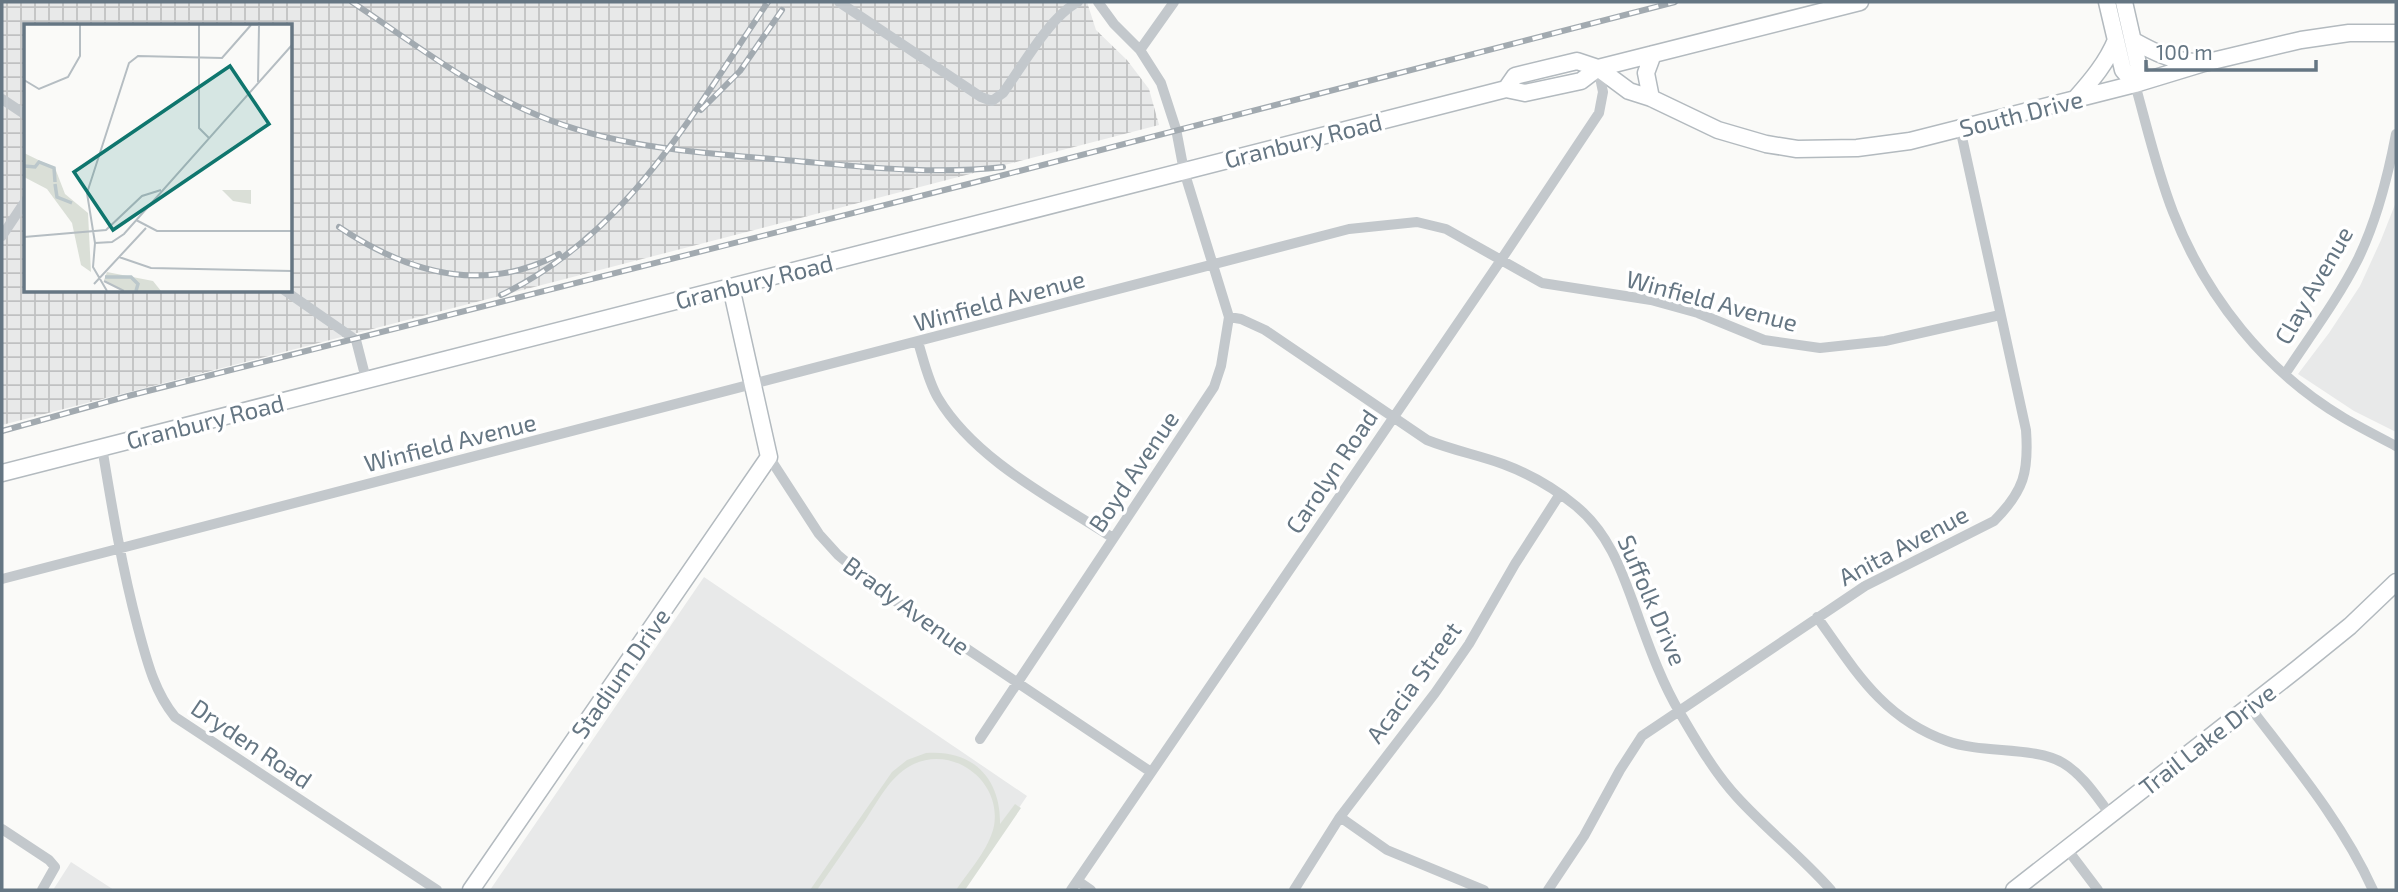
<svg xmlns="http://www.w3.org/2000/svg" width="2398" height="892" font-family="'Exo 2',sans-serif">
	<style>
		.built { fill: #e8e9e9 }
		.industrial { fill: url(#industrial-grid); fill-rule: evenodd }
		.green { fill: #dadfd7 }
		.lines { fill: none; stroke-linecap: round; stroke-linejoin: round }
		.secondary-casing { stroke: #b3babf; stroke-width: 19 }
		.street { stroke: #c3c8cc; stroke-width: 10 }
		.secondary { stroke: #fff; stroke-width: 16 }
		.rail-casing { stroke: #a2aab0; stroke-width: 6 }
		.rail { stroke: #fff; stroke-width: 3.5; stroke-dasharray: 10; stroke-linecap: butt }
		.labels { text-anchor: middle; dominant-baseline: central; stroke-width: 7; stroke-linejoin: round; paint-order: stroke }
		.street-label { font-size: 24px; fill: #657683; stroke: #fff }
		.inset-river { fill: none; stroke: #bbc7cb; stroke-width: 3.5 }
		.inset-road { fill: none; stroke: #b5bdc2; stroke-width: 2 }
		.view { fill: #0f766e; fill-opacity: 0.15; stroke: #0f766e; stroke-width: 3.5 }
		.inset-edge { fill: none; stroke: #657683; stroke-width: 3.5 }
	</style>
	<defs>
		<pattern id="industrial-grid" width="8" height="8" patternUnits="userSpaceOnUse" patternTransform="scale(1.75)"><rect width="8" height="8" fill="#e8e9e9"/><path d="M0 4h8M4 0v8" fill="none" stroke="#c0c1c2"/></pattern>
	</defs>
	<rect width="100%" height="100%" fill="#fafaf8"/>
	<path class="built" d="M 2396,202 L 2396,432 L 2354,411 L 2298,374 L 2329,333 L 2360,286 L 2381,240 Z
		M 704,577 L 1027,796 L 963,890 L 490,890 Z
		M 71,862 L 114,890 L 53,890 Z"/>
	<path class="industrial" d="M 2,2 L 1087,2 L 1096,30 L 1127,60 L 1149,89 L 1159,125 L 2,425 ZM 26,26 L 290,26 L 290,290 L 26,290 Z"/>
	<path class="green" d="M 926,753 C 973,749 1001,779 1000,824 L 1015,804 L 1021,808 L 965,890 L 956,890 C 969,871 989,849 994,826 C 1002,780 951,743 910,766 C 890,777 878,801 866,819 C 849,843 833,867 817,890 L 810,890 L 892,772 L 907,760 Z"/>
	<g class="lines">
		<g class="secondary-casing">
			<path id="secondary" d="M 2107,2 L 2123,70 L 2135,84
				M 2124,2 L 2139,68 L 2135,84
				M 2134,41 C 2154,52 2171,61 2195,62
				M 1506,89 L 1515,76 L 1577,61 L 1598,68 L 1629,91 L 1651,98 L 1718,130 L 1766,144 L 1797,149 L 1857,148 L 1910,141 L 2135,84 L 2204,63 L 2301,40 L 2349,33 L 2396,33
				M 1651,98 L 1646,73 L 1653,54
				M 2076,98 C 2092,80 2107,62 2116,40
				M 2,473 L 1506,89 L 1525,93 L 1581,81 L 1598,68 L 1860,2
				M 471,890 L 769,457 L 731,287
				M 2014,890 L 2297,669 L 2350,626 L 2396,582"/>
		</g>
		<path class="street" d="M 839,2 L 981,97 L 992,101 L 1003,93 C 1022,67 1050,16 1078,2
			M 1140,50 L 1174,2
			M 2135,84 C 2147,127 2157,171 2173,212 C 2206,297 2266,372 2344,418 C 2361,428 2379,437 2396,446
			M 2,99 L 26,115
			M 2,236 L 26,200
			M 284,290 L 356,340 L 366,379
			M 1229,317 L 1241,319 L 1265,330 L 1427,440 C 1452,450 1478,455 1503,464 C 1530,474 1554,488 1576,506 C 1611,535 1623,575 1638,616 C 1650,649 1662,683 1680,713 C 1697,742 1714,772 1737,797 C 1767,830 1802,857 1831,890
			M 918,342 C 924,361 928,381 938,398 C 975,460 1053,499 1113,538
			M 2285,374 C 2310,336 2338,299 2358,259 C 2377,220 2388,176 2396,134
			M 102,447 C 112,508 122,568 138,628 C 147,661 154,691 175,717 L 437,890
			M 769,457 L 819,534 L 838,555 L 882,592 L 1151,772
			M 2,579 L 1349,229 L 1417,222 L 1446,229 L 1542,283 L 1651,300 L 1698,313 L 1764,340 L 1820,348 L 1885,341 L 2000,315
			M 1817,617 C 1855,670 1882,718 1947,741 C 1982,754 2035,746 2063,763 C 2083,775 2096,796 2110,814
			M 2249,706 C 2294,765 2342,822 2373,890
			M 980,739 L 1214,387 L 1221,366 L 1229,317 L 1184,171 L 1176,129 L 1161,83 L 1140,50 L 1114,24 L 1098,2
			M 1340,817 L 1387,850 L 1484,890
			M 2,829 L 49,860 L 55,867 L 42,890
			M 2067,849 L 2098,890
			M 1078,881 L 1091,890
			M 1071,890 L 1501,260 L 1599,113 L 1603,92 L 1598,68
			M 1294,890 L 1340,817 L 1435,693 L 1469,644 L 1515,564 L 1560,494
			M 1548,890 L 1584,836 L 1620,770 L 1642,736 L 1865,586 L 1994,521 C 2024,491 2029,472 2026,430 L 1960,128"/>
		<use href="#secondary" class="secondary"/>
		<g class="rail-casing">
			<path id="rail" d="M 352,2 C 412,42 470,87 537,115 C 620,150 709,153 797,161 C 866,167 934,175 1003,167
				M 701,110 L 740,71 L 782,10
				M 339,227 C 406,272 483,295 559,254
				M 501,295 C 628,234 692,114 768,2
				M 2,431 L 128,396 L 988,179 L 1675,2"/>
		</g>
		<use href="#rail" class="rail"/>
	</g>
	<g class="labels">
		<g class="street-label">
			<text transform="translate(2021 113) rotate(-14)">South Drive</text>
			<text transform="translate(1303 140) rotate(-14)">Granbury Road</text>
			<text transform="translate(754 281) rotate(-14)">Granbury Road</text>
			<text transform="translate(2313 285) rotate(-60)">Clay Avenue</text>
			<text transform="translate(999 300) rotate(-15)">Winfield Avenue</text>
			<text transform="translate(1712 300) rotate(15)">Winfield Avenue</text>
			<text transform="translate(205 421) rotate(-14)">Granbury Road</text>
			<text transform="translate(450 442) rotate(-14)">Winfield Avenue</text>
			<text transform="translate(1133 471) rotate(-56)">Boyd Avenue</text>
			<text transform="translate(1331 471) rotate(-56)">Carolyn Road</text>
			<text transform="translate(1903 545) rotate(-28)">Anita Avenue</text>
			<text transform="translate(1653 600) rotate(67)">Suffolk Drive</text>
			<text transform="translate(907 605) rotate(36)">Brady Avenue</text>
			<text transform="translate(620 673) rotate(-55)">Stadium Drive</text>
			<text transform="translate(1413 682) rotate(-54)">Acacia Street</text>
			<text transform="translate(2207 739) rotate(-38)">Trail Lake Drive</text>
			<text transform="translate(252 743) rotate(34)">Dryden Road</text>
		</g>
	</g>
	<g transform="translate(24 24)">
		<rect width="268" height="268" fill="#fafaf8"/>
		<path d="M 198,166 L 227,166 L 227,180 L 209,177 Z" fill="#dadfd7"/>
		<path d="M 0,129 L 31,144 L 41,170 L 64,189 L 67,248 L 57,241 L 48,199 L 23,165 L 0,153 ZM 83,248 L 129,257 L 137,267 L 101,267 L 80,256 Z" fill="#dadfd7"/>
		<path class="inset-river" d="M 0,142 L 11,143 L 15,138 L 30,144 L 31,158M 31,160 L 33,173 L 48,179M 81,253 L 107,253 L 114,260 L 112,267"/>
		<path class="inset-road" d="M 175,1 L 175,104 L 185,114M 0,56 L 15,65 L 44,53 L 56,32 L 56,1M 234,58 L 235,2M 112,196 L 133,207 L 268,207M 0,213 L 82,206 L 118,172 L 137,166M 71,219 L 88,218 L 100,210 L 268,21M 95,233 L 127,244 L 268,247M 80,257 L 100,267M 70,260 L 122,204M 83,267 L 69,243 L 71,219 L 63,169 L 105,39 L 114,32 L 198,34 L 227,1"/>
		<path class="view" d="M 206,42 L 245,100 L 89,206 L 50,148 Z"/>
		<rect width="268" height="268" class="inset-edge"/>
	</g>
	<rect width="2398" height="892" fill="none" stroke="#657683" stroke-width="7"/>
	<path d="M2146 60v10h170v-10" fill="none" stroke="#657683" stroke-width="3.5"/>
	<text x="2156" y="60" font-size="21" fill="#657683" stroke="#ffffff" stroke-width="5" paint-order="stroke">100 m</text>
</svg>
